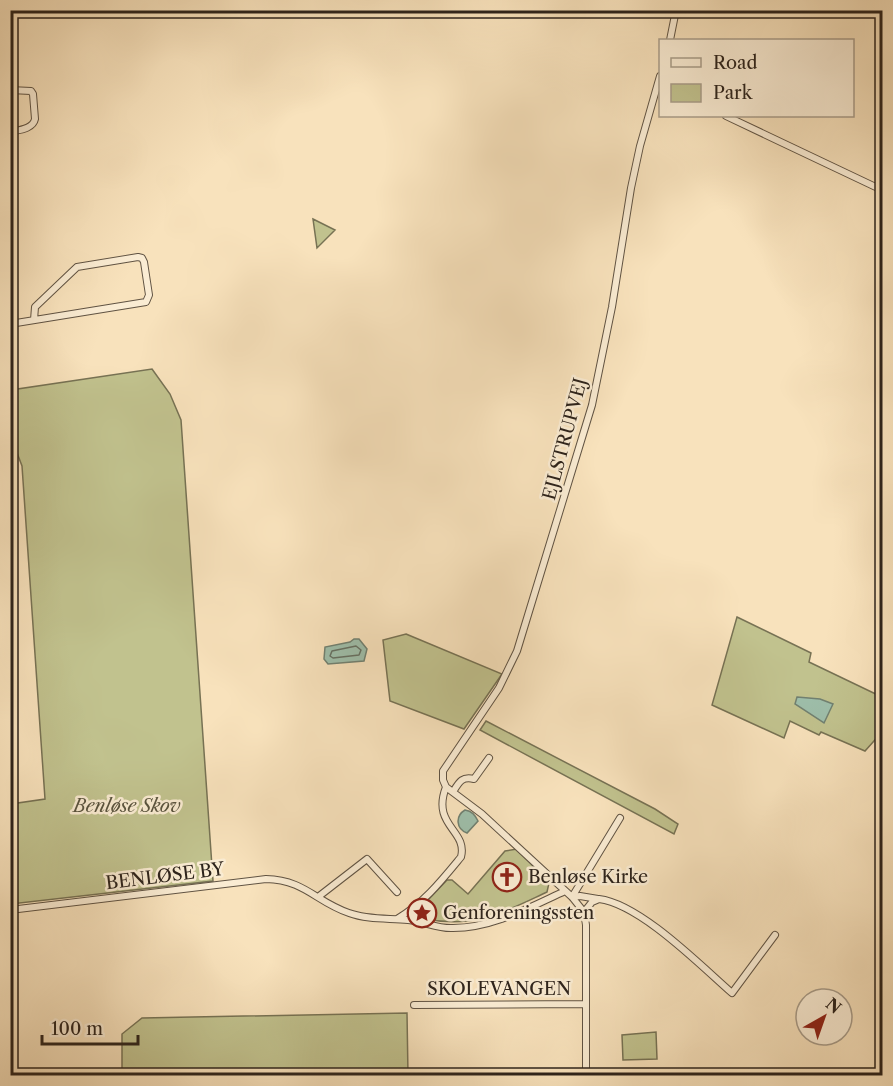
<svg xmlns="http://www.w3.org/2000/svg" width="893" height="1086" font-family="'Libre Caslon Text',serif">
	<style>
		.green { fill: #c1c28e; stroke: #777254; stroke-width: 1.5 }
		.water { fill: #9ebfab; stroke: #718171; stroke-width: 1.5 }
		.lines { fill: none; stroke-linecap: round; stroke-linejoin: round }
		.shore { stroke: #667163; stroke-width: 1.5 }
		.minor-casing { stroke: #605343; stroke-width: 8 }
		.minor { stroke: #faecd3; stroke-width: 6 }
		.labels { text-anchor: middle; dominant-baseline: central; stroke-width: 5; stroke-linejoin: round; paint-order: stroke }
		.street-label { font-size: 18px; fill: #2d231b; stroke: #faecd3 }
		.park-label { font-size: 18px; font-style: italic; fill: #59533e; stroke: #faecd3 }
		.poi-label { font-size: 18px; fill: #2d231b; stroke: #faecd3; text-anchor: start }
	</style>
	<rect width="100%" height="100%" fill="#f8e2bc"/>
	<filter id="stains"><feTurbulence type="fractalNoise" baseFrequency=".00333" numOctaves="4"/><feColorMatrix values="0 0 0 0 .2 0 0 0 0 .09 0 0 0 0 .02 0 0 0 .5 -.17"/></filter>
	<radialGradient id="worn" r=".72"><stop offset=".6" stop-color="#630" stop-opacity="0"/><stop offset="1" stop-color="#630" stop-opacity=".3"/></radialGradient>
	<path class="green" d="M 313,219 L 335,230 L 317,248 Z
		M 152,369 L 170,394 L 181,420 L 213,881 L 11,904 L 11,804 L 45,799 L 22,466 L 11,437 L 11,390 Z
		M 737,617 L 811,653 L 809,662 L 882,697 L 882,732 L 865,751 L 821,732 L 819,735 L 790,721 L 784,738 L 712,705 Z
		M 406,634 L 502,674 L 464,729 L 390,701 L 383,640 Z
		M 486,721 L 655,809 L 678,824 L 674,834 L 480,730 Z
		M 517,849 L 549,883 L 547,892 C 504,912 475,929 426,919 L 428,900 L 447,880 L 452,880 L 468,894 L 505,851 Z
		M 407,1013 L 408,1075 L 122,1075 L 122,1034 L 142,1018 Z
		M 656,1032 L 657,1059 L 623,1060 L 622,1035 Z"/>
	<path class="water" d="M 354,639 L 359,639 L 367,649 L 364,661 L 328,664 L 324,659 L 325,647 L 350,642 Z
		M 797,697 L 820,699 L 833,704 L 824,723 L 795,704 Z
		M 465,810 C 472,811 475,815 478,821 L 467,833 C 456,829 455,816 465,810 Z"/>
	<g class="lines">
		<path class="shore" d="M 356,646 L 361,650 L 359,655 L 333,658 L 330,656 L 332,651 Z"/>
		<g class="minor-casing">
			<path id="minor" d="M 670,40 L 676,10
				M 10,90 L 31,91 L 33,94 L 35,119 C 33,129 19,130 10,132
				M 726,116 L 882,190
				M 10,324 L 146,302 L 149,295 L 144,262 L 142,258 L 138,257 L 77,267 L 35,307 L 34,320
				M 446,787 L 443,780 L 443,771 L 499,688 L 517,651 L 592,405 L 612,307 L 631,188 L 640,146 L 660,76
				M 453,792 C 459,782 462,776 474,779 L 489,758
				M 318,897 L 367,859 L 397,892
				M 572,897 L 620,818
				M 572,897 L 580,896 L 598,899
				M 10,910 L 266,879 C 305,880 316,902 349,913 C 368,920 389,918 408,920 C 424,921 437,929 453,928 C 493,928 530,907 565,891
				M 584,912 L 592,902 L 599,899 C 640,904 700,965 732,993 L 775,935
				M 397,919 C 424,903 442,880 461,857 C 468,830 431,826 446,787 L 482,814 L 572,897 L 584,912 L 586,925 L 586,1076
				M 414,1005 L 585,1004"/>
		</g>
		<use href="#minor" class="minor"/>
	</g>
	<defs>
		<g id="church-ring" transform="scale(1.5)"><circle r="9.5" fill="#faecd3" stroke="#8f2418" stroke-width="1.5"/><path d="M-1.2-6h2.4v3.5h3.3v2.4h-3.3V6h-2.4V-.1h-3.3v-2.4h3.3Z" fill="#8f2418"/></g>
		<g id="sight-ring" transform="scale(1.5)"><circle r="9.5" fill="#faecd3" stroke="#8f2418" stroke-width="1.5"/><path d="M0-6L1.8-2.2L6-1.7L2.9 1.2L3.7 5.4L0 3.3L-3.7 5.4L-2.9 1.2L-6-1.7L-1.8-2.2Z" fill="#8f2418"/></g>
	</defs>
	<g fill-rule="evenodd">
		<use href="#church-ring" x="507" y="877"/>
		<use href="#sight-ring" x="422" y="913"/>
	</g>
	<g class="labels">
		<g class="street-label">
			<text transform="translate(565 439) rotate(-75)">EJLSTRUPVEJ</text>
			<text transform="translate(165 876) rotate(-7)">BENLØSE BY</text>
			<text x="499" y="989">SKOLEVANGEN</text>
		</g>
		<g class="park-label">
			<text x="127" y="806">Benløse Skov</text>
		</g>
		<g class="poi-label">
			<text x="528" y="877">Benløse Kirke</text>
			<text x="443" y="913">Genforeningssten</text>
		</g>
	</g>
	<rect width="893" height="1086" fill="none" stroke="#f8e2bc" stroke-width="36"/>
	<rect x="12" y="12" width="869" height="1062" fill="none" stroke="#2d231b" stroke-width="3"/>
	<rect x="18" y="18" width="857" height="1050" fill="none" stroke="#2d231b" stroke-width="1.5"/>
	<rect x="659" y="39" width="195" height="78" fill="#faecd3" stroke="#a89c89" stroke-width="1.5"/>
	<rect x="671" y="58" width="30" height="9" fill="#faecd3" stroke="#a89c89" stroke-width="1.5"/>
	<text x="713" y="69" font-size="18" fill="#2d231b">Road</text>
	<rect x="671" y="84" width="30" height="18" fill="#c1c28e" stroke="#a89c89" stroke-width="1.5"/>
	<text x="713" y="99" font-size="18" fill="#2d231b">Park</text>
	<g transform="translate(824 1017) rotate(40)"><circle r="28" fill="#faecd3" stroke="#a89c89" stroke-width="1.5"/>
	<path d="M0-4.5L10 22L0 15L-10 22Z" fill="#8f2418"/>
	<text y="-9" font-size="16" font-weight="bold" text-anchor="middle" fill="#2d231b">N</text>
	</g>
	<path d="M42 1035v9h96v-9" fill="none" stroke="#2d231b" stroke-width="3"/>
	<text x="51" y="1035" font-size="18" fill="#2d231b" stroke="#faecd3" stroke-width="4.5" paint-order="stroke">100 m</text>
	<rect width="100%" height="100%" filter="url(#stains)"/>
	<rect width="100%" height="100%" fill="url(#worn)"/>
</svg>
